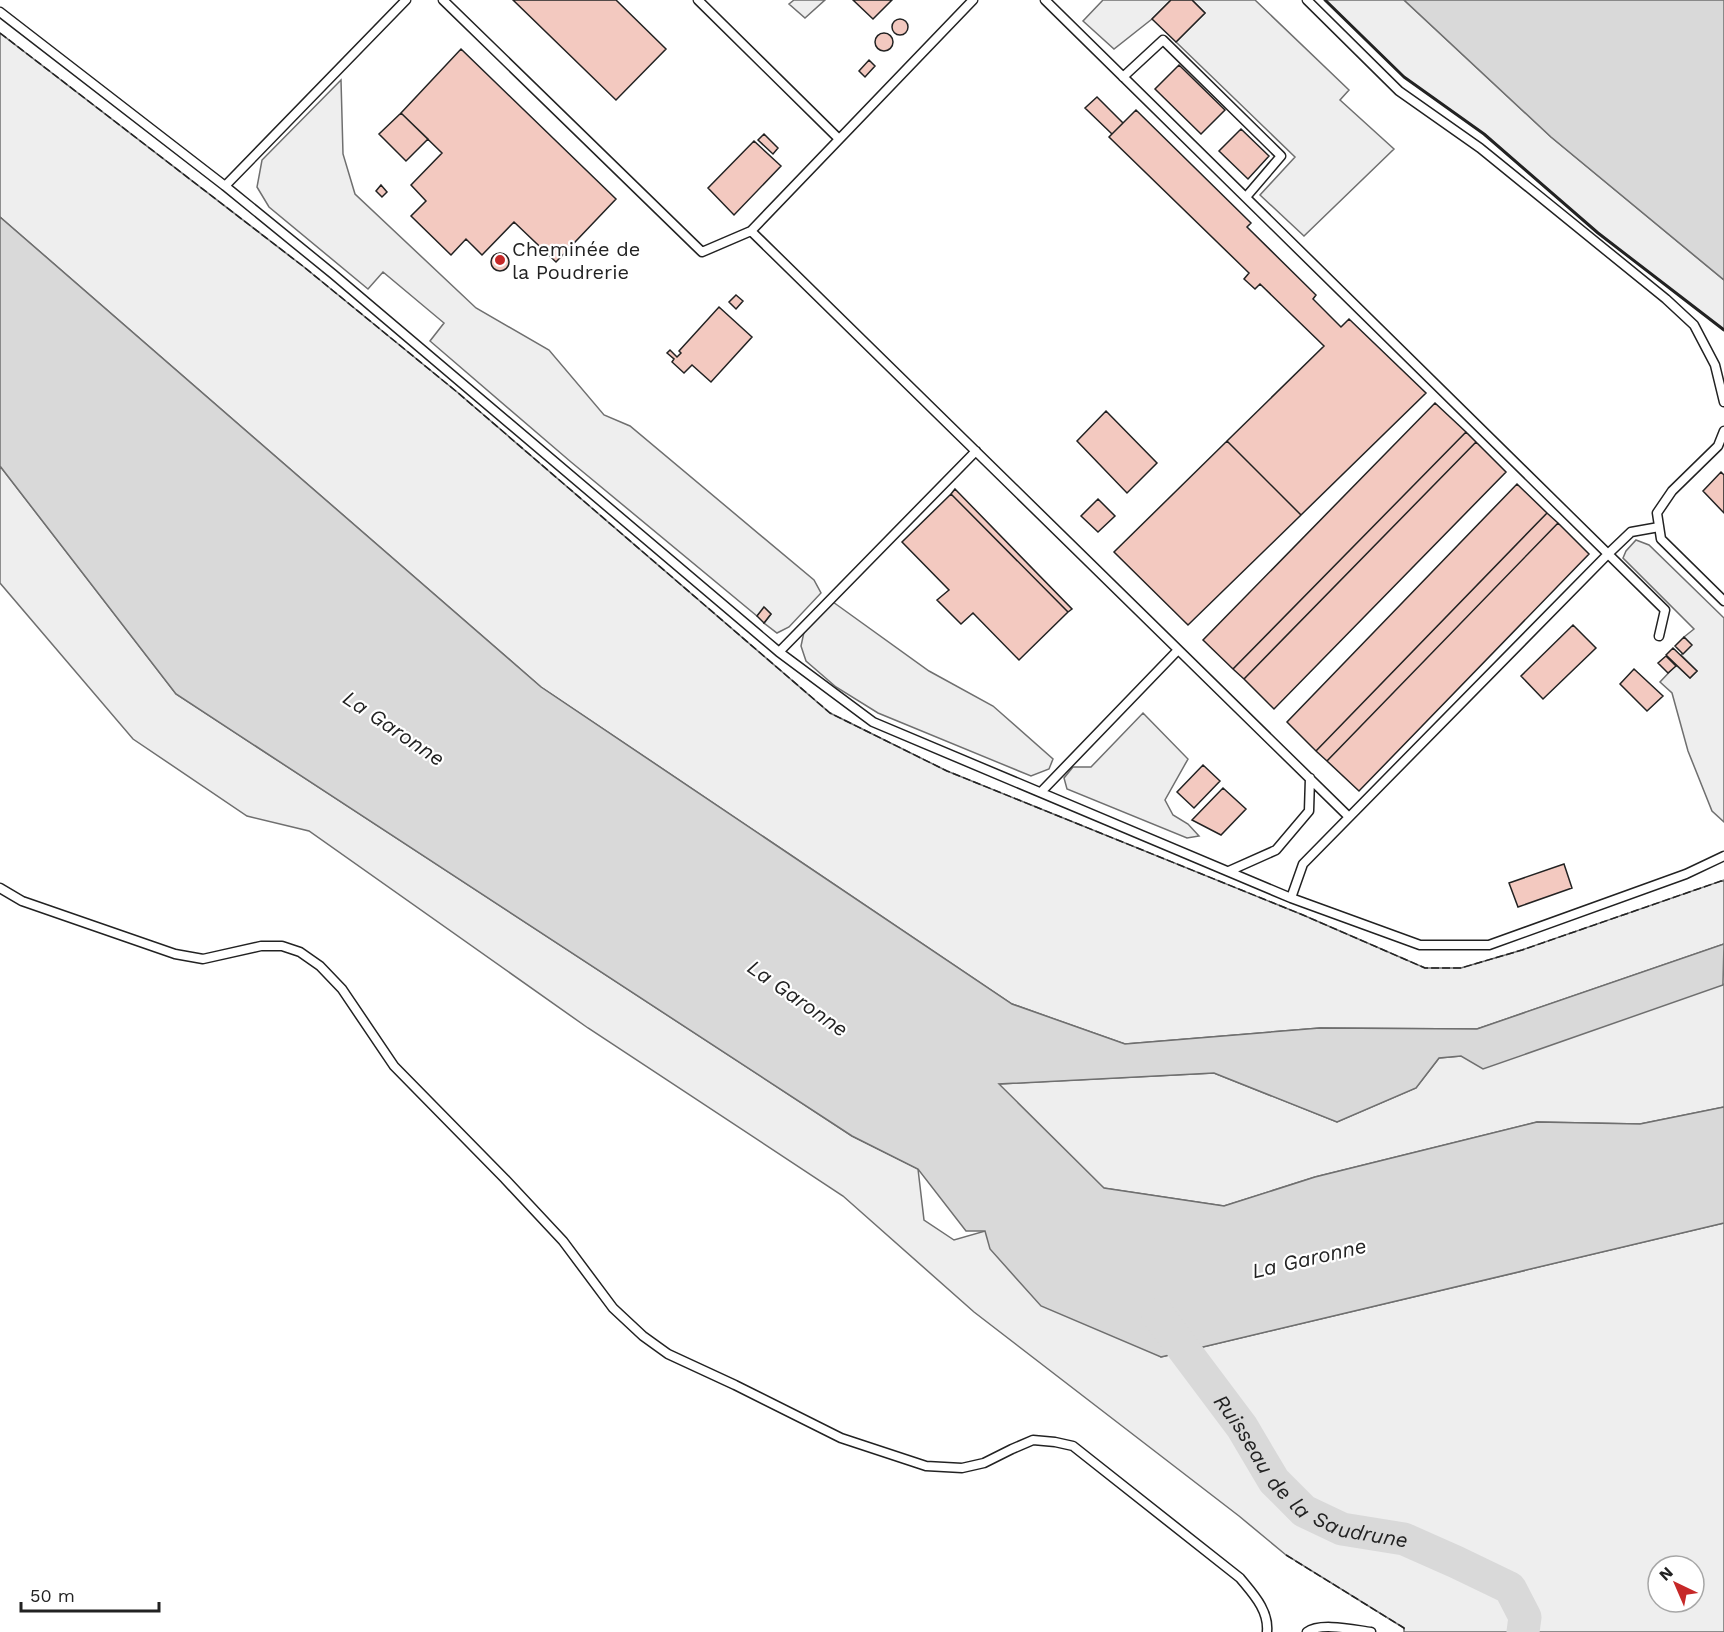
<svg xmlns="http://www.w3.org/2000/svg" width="1724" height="1632" font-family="'Work Sans',sans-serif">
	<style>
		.green { fill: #eee; stroke: #6f6f6f; stroke-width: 1.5; fill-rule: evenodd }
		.water { fill: #d9d9d9; stroke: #6f6f6f; stroke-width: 1.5 }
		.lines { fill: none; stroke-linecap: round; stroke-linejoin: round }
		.river { stroke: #d9d9d9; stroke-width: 33 }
		.building { fill: #f3c9c0; stroke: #222; stroke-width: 1.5 }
		.lane-casing { stroke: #222; stroke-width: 11 }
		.lane { stroke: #fff; stroke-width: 8 }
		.fence { stroke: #222; stroke-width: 1.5; stroke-dasharray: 8 3; stroke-linecap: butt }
		.wall { stroke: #222; stroke-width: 3 }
		.poi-dot { fill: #c62828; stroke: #fff; stroke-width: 2 }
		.labels { text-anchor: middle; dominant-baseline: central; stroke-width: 4.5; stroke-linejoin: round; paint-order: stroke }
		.poi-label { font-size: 20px; fill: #222; stroke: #fff; text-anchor: start }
		.water-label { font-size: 21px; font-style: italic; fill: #222; stroke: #fff }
	</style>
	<rect width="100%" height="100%" fill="#fff"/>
	<path class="green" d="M 794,0 L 825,0 L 805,18 L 789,4 Z
		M 1103,0 L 1171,0 L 1152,19 L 1114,49 L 1083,21 Z
		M 1192,0 L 1255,0 L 1349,90 L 1340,100 L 1394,149 L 1304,236 L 1260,195 L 1295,157 L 1176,42 L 1205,13 Z
		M 1325,0 L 1404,0 L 1551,137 L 1724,280 L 1724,330 L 1598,233 L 1484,134 L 1404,77 Z
		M 0,33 L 304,267 L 457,392 L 830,713 L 947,771 L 1303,915 L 1425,968 L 1461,968 L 1522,950 L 1724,880 L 1724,944 L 1477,1029 L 1320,1028 L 1125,1044 L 1012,1004 L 541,687 L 0,217 Z
		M 341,80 L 343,154 L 355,194 L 476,308 L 549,350 L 604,415 L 630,426 L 814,580 L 821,593 L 789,627 L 777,633 L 764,623 L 771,614 L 765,608 L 757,616 L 571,462 L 430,341 L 444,323 L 383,272 L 368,289 L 269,207 L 257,187 L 262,160 Z
		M 0,466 L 176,694 L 852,1136 L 918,1169 L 924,1220 L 954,1240 L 985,1231 L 1161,1357 L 1724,1223 L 1724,1632 L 1404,1632 L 1404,1628 L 1286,1555 L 1239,1516 L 974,1312 L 843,1196 L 588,1028 L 309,831 L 247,816 L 133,739 L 0,583 ZM 1658,1566 L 1694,1566 L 1694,1602 L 1658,1602 Z
		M 1636,540 L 1649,545 L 1724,618 L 1724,822 L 1712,811 L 1688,751 L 1672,693 L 1660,682 L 1676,665 L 1690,678 L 1697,671 L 1681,655 L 1691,645 L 1684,637 L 1694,629 L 1623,558 L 1626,551 Z
		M 833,602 L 929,671 L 993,706 L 1053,759 L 1049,769 L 1031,776 L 878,713 L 836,687 L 806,661 L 801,646 L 804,632 Z
		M 1143,713 L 1188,759 L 1165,800 L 1173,815 L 1188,824 L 1199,836 L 1187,838 L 1067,789 L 1064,778 L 1073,767 L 1091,767 Z
		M 1724,984 L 1724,1107 L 1640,1124 L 1537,1122 L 1315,1177 L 1224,1206 L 1103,1188 L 998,1084 L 1214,1073 L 1337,1122 L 1416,1088 L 1439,1058 L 1461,1056 Z"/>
	<path class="water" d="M 1404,0 L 1724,0 L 1724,280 L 1551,137 Z
		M 0,217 L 541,687 L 1012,1004 L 1125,1044 L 1320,1028 L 1477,1029 L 1724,944 L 1723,985 L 1483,1069 L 1461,1056 L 1439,1058 L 1416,1088 L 1337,1122 L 1214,1073 L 999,1084 L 1104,1188 L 1224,1206 L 1315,1177 L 1537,1122 L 1640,1124 L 1724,1107 L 1724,1223 L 1161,1357 L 1041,1306 L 990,1249 L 985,1231 L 966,1231 L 918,1169 L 852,1136 L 176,694 L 0,466 Z"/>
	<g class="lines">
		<path class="river" id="s1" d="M 1158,1315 L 1242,1427 L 1274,1481 L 1304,1511 L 1342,1529 L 1404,1539 L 1456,1562 L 1510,1588 L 1525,1617 L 1523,1632"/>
	</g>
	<path class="building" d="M 513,0 L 616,0 L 666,49 L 616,100 Z
		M 853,0 L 892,0 L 873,19 Z
		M 1171,0 L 1192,0 L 1205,13 L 1176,42 L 1152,19 Z
		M892 27a8 8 0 1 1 16 0a8 8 0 1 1-16 0Z
		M875 42a9 9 0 1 1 18 0a9 9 0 1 1-18 0Z
		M 461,49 L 616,199 L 556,262 L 514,222 L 482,255 L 466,239 L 451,255 L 411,216 L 426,201 L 411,185 L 442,153 L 401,113 Z
		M 869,60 L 875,66 L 865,77 L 859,71 Z
		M 1179,65 L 1225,110 L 1201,134 L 1155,89 Z
		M 1097,97 L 1123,123 L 1112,134 L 1085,108 Z
		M 1136,110 L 1251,223 L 1247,227 L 1316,295 L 1313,299 L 1341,327 L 1349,319 L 1426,393 L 1301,515 L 1227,441 L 1324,346 L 1260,284 L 1255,289 L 1244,279 L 1249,273 L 1109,137 Z
		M 401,113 L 428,139 L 406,161 L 379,134 Z
		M 1241,129 L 1269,156 L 1248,179 L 1219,151 Z
		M 764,134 L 778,148 L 773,154 L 758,140 Z
		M 754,141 L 781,166 L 734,215 L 708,188 Z
		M 381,185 L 387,192 L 382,197 L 376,191 Z
		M491 262a9 9 0 1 1 18 0a9 9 0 1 1-18 0Z
		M 736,295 L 743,301 L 736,309 L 729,302 Z
		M 719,307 L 752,337 L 711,382 L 692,365 L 684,373 L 672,362 L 674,359 L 667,353 L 670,350 L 677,357 L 681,353 L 679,351 Z
		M 1435,403 L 1466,432 L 1233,669 L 1203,640 Z
		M 1106,411 L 1157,463 L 1127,493 L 1077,441 Z
		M 1466,432 L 1476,442 L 1244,679 L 1233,669 Z
		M 1227,441 L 1301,515 L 1188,625 L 1114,552 Z
		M 1476,442 L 1506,472 L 1274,709 L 1244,679 Z
		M 1721,472 L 1724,475 L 1724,513 L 1703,491 Z
		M 1517,484 L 1547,513 L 1316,751 L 1287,722 Z
		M 955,489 L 1072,609 L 1068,612 L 951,494 Z
		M 951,494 L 1068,612 L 1019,660 L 973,613 L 961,624 L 937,600 L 949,590 L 902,542 Z
		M 1098,499 L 1115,516 L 1098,532 L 1081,516 Z
		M 1547,513 L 1558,523 L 1327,761 L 1316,751 Z
		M 1558,523 L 1589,554 L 1359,791 L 1327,761 Z
		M 764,607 L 771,614 L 764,623 L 757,616 Z
		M 1573,625 L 1596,648 L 1543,699 L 1521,676 Z
		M 1684,637 L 1692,645 L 1683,654 L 1675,646 Z
		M 1673,648 L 1697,671 L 1690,678 L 1666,655 Z
		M 1666,656 L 1676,666 L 1668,673 L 1658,663 Z
		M 1634,669 L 1663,696 L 1647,711 L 1620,684 Z
		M 1203,765 L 1220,781 L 1194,808 L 1177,792 Z
		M 1223,788 L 1246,809 L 1221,835 L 1192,820 Z
		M 1564,864 L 1572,888 L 1518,907 L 1509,883 Z"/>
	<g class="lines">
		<g class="lane-casing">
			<path id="lane" d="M 443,0 L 702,252 L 751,231
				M 698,0 L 839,139
				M 973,0 L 751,231 L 1349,817
				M 1045,0 L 1665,610 L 1659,636
				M 1307,0 L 1399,91 L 1480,148 L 1666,299 L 1694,325 L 1715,365 L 1724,402
				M 0,12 L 225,186 L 333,274 L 779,652 L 873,722 L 1291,898 L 1420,945 L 1489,945 L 1686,874 L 1724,856
				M 1123,77 L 1163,40 L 1281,156 L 1246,197
				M 225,186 L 406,0
				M 1724,431 L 1718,446 L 1672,491 L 1657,513 L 1661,539 L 1724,601
				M 779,652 L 976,451
				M 1041,792 L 1178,650
				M 1229,871 L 1276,850 L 1309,811 L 1310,778
				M 0,888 L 22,901 L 175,954 L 203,959 L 261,946 L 282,946 L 300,952 L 320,966 L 342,989 L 394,1066 L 505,1179 L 563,1241 L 613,1308 L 643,1336 L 668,1354 L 735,1385 L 841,1438 L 926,1466 L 962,1468 L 984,1463 L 1012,1449 L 1033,1440 L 1055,1442 L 1073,1446 L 1240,1578 C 1253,1594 1269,1610 1267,1632
				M 1291,898 L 1303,864 L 1609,553 L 1631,532 L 1659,527
				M 1307,1632 C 1320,1622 1355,1630 1371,1632"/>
		</g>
		<use href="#lane" class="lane"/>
		<path class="fence" d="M 0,33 L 304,267 L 457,392 L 830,713 L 947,771 L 1303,915 L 1425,968 L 1461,968 L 1522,950 L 1724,880
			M 1286,1555 L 1404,1628 L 1404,1632"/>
		<path class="wall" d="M 1325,0 L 1404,77 L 1484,134 L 1598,233 L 1724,330"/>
	</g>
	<circle class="poi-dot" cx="500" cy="260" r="6"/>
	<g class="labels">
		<g class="poi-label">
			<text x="512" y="249">Cheminée de<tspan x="512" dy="23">la Poudrerie</tspan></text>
		</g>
		<g class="water-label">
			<text transform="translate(394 728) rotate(34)">La Garonne</text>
			<text transform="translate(798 998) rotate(35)">La Garonne</text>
			<text transform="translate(1309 1258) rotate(-13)">La Garonne</text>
			<text stroke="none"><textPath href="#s1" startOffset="228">Ruisseau de la Saudrune</textPath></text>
		</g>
	</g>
	<g transform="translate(1676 1584) rotate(316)"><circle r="28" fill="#ffffff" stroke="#a7a7a7" stroke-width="1.5"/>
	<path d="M0-4.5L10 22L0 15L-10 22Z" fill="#c62828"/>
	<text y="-9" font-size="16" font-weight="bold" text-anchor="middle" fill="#222222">N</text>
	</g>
	<path d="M21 1602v9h138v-9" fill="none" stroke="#222222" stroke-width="3"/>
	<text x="30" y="1602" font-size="18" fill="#222222" stroke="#ffffff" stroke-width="4.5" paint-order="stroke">50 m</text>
</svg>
